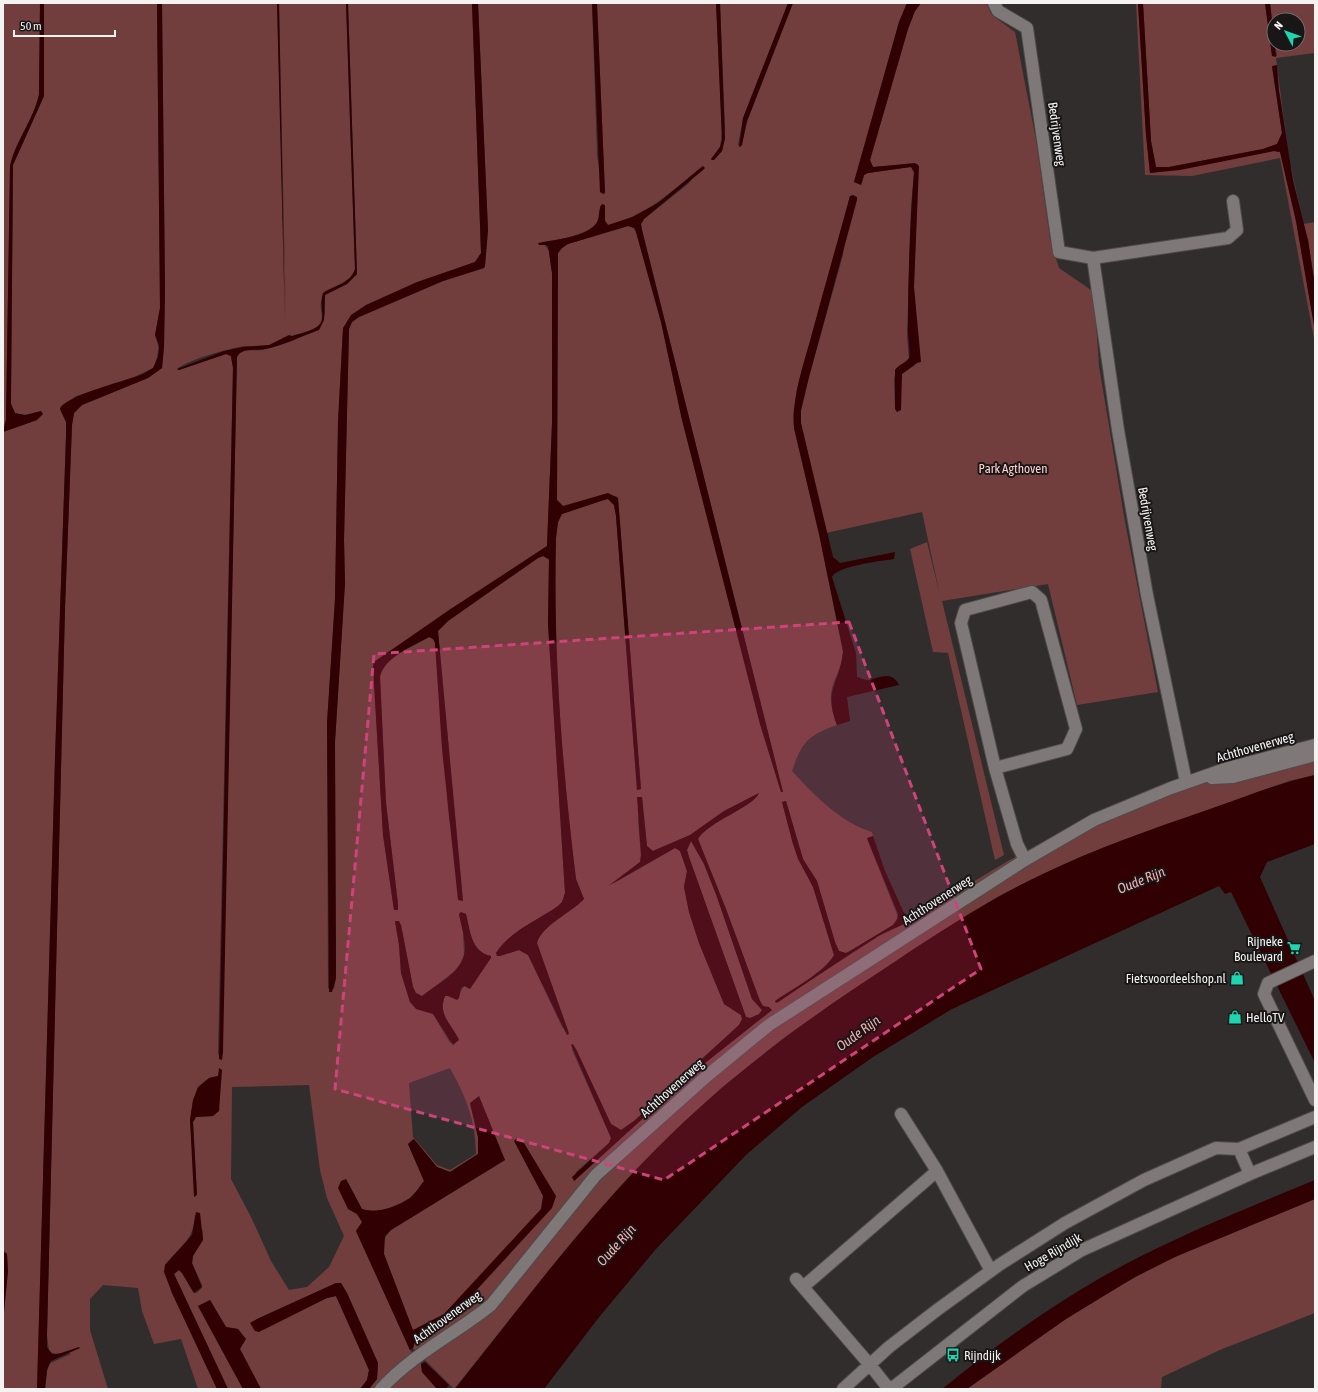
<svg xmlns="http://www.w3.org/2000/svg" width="1318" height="1392" font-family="'Asap Condensed',sans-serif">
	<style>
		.green { fill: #713e3d; fill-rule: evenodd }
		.water { fill: #300003; fill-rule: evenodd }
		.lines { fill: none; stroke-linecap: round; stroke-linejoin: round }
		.minor-casing { stroke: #4f4a4a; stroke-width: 14 }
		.minor { stroke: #7e7878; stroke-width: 12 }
		.marked { fill: #cc4479; fill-opacity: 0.2; stroke: #cc4479; stroke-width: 3; stroke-dasharray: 8 5; stroke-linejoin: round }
		.labels { text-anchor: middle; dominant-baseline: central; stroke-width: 4; stroke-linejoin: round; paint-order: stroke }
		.street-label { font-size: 13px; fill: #f5f2f2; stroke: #181616 }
		.park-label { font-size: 13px; fill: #fececc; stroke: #181616 }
		.poi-label { font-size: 13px; fill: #f5f2f2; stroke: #181616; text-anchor: end }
		.water-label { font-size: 14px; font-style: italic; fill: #f3aeab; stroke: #181616 }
	</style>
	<rect width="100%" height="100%" fill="#322d2d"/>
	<path class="green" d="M 3,3 L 40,3 L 39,94 C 34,119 16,140 10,166 L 6,420 L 3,428 Z
		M 44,3 L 157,3 L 160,308 L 155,335 L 159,349 L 155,364 L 153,368 L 128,380 L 76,396 L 60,409 L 66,422 L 66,436 L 55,758 L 37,1389 L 3,1389 L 3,1322 L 8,1271 L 7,1254 L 3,1251 L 3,432 L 37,420 C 26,412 25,417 15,413 L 11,404 L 13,165 L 44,96 Z
		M 162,3 L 277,3 L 286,322 L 279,3 L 346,3 L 355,269 C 349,288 327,282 321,302 C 319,309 326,319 318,326 C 312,331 300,333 292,336 C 285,335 277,343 270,345 C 262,346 253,346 245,346 C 230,348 187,360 177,369 L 179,370 L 226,354 L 231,356 L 233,368 L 218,1054 L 222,1060 L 237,357 C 241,348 254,351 262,350 C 279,347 302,336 319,330 L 325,314 L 325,295 L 347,284 L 357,274 L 348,3 L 472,3 L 481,253 L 475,262 L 366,305 L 343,328 L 338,422 L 335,599 L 327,723 L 328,988 L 334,989 L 336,978 L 335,742 L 345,583 L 344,540 L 349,329 L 352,322 L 359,317 L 443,281 L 484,268 L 485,266 L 488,230 L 478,3 L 592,3 L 597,155 L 603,194 L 605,193 L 597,3 L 716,3 L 722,132 L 720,147 L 711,159 L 714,160 L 722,151 L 725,127 L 720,3 L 788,3 L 743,118 L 738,145 L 741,147 L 747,122 L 793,3 L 907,3 L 899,22 L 854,182 L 862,183 L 864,175 L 868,173 L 911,167 L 914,172 L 911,207 L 907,336 L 909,359 L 897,368 L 894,379 L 895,409 L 902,374 L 915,365 L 916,322 L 914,287 L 918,164 L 873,167 L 870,160 L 908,29 L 915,11 L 921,3 L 986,3 L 992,15 L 1015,32 L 1036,140 L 1050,239 L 1059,268 L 1094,292 L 1099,366 L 1125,522 L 1158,692 L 1077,705 L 1048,584 L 942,601 L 1004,855 L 995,860 L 948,653 L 933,652 L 910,549 L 927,542 L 940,595 L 922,512 L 826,533 L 801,423 L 801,411 L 809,377 L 843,255 L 850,196 L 797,389 L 793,415 L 794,428 L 819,534 L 843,652 C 842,667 836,674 832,688 C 829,700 832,713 837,725 C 807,736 802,742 792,771 C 813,794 841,823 872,832 L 873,836 L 867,839 L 898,917 L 893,925 L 850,951 L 846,953 L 839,951 L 835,942 L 817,881 L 803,859 L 786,801 L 782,802 L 793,844 L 813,887 L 834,955 C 825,972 792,989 775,1001 L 775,1003 L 879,936 L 901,925 L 1008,861 L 1094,814 L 1218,764 L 1315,741 L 1315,775 L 1289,781 L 1195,815 L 1080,857 L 1043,874 L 997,897 L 915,948 L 786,1036 L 720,1089 L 564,1252 L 454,1389 L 413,1348 L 416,1339 L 384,1254 C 383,1243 383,1238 391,1230 L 505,1160 L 470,1104 L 478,1137 L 478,1154 L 450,1172 L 437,1167 L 413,1139 L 408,1144 L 424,1181 C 420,1186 415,1194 410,1198 C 396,1207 377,1214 362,1209 L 346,1179 L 348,1209 L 357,1214 L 362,1222 L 356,1231 L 410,1350 L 421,1364 L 422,1372 L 437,1389 L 369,1389 L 377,1379 L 378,1363 L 347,1293 L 341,1283 L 336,1283 L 257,1319 L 251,1323 L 255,1331 L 327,1298 L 336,1296 L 369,1370 L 367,1380 L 360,1389 L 261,1389 L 240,1349 L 238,1329 L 226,1327 L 210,1300 L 198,1306 L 243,1389 L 228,1389 L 174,1274 L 179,1270 L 182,1273 L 193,1292 L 196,1293 L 201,1289 L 202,1285 L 192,1263 L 193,1256 L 203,1239 L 203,1232 L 195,1214 C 194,1241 181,1245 165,1265 L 172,1293 L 217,1389 L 198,1389 L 181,1339 L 154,1344 L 142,1311 L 138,1288 L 103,1285 L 90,1299 L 90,1330 L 108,1389 L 45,1389 L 48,1364 L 71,1354 C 63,1350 57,1357 49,1351 L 47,1335 L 65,608 L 72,425 L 74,413 L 82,405 L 148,378 L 162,368 L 164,347 L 165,290 ZM 701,167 L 688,184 L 644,219 L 641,224 L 642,230 L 783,792 L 781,792 L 760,724 L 682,420 L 661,322 L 636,232 L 634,228 L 628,226 L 568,244 L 562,248 L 558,253 L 557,500 L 563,506 L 616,496 L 618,498 L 641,789 L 637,790 L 616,516 L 614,505 L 608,499 L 604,500 L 562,514 L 558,522 L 556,538 C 553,652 562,766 576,879 L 584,899 C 571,913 542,925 537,943 L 569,1033 L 562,1027 L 528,955 L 519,950 L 500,956 L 496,953 C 511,930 537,921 558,906 L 562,902 L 565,893 L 548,624 L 549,560 L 543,556 L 538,558 L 448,621 L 438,631 L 463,901 L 449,818 L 435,643 L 434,639 L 429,637 C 413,647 384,657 380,677 L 386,803 L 398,904 L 394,910 L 383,835 L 373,666 L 374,662 L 547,546 L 552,423 L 552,273 L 549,251 L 545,245 L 546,241 C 558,241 592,233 598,222 C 600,218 600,211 600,206 L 605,205 L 605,221 L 608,225 C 633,226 683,183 701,167 ZM 759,793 C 754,806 707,823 698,839 L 726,909 L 760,1001 L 763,1006 L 772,1010 L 695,1071 L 574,1181 L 576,1172 L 609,1143 L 611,1138 L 572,1050 L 573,1045 L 611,1124 L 621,1130 L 634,1121 L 739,1025 L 742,1019 L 741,1015 L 724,1004 L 699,943 L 689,912 L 684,887 L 687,871 L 680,851 L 675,848 L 613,884 L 640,862 L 641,855 L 638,821 L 642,797 L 647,846 L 652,851 L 690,835 L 724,811 ZM 466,914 C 470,930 471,952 491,956 L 469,989 L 464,986 L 457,999 L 448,996 L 445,996 C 438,1013 450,1024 459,1039 L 450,1043 L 433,1014 L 410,1002 L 401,973 L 399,945 L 395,922 L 401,925 L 413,987 L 416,993 L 422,996 L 455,971 L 460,964 L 464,955 L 463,938 ZM 450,1068 C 467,1099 475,1119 476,1154 L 450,1170 L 437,1165 L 413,1137 L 409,1083 ZM 218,1076 L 213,1116 L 196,1117 L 193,1122 L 197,1195 L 190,1120 L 193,1101 L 209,1078 ZM 309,1085 L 320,1170 L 327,1198 L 344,1236 L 329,1267 L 307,1287 L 289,1290 L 271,1261 L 251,1217 L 231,1179 L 232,1087 Z
		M 1136,3 L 1138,3 L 1146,135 L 1150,173 L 1274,151 L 1280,152 L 1296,221 L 1315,331 L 1315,344 L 1280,158 L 1192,176 L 1145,175 Z
		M 1143,3 L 1265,3 L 1272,56 L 1277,56 L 1275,44 L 1298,44 L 1298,20 L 1274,20 L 1274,36 L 1270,3 L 1315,3 L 1315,53 L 1276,58 L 1288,152 L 1303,224 L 1315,222 L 1315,286 L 1308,240 L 1306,237 C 1299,206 1292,176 1287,145 C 1283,119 1282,92 1272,67 L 1282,133 L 1277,144 L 1263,149 L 1169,167 L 1156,167 L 1151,141 Z
		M 691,841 L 704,864 L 717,897 L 752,999 L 762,1010 L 760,1014 L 750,1018 L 746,1017 L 689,857 L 687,850 Z
		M 1315,1199 L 1315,1313 L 1222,1349 L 1162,1377 L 1161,1389 L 967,1389 C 1021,1349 1075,1310 1134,1278 C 1191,1246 1254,1224 1315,1199 Z"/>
	<path class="water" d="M 40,3 L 44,3 L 44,96 L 13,165 L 11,394 L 11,404 L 15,413 L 25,415 L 41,411 L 43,414 L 37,420 L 3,432 L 6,420 L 10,166 C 16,140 34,119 39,94 Z
		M 157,3 L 162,3 L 165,290 L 164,347 L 162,368 L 148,378 L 82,405 L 74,413 L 72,425 L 65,608 L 47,1335 L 47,1347 L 52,1354 L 58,1354 L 79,1347 L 80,1348 L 51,1361 L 47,1370 L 45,1389 L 37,1389 L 55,758 L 66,436 L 66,422 L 60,409 C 64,396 128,380 143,374 L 153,368 L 158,357 L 159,345 L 155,335 L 160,308 Z
		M 277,3 L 279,3 L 285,323 Z
		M 346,3 L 348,3 L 357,274 L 347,284 L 325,295 L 324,320 L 319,330 C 301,336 283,346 265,349 C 257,351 241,347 237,357 L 223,1052 L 222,1060 L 219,1059 L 233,368 L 231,356 L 226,354 L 179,370 L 177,369 L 224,351 L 243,347 L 269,345 L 289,335 L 292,336 C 301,333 321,330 322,319 C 323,310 320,302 323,293 C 335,285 350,284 355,269 Z
		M 472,3 L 478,3 L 488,230 L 485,266 L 484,268 L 443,281 L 359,317 L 352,322 L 349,329 L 344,540 L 345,583 L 335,742 L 336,978 L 332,992 L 329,992 L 327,723 L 335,599 L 338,422 L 343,328 L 351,315 L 366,305 L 417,282 L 475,262 L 481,253 Z
		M 592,3 L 597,3 L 605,193 L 603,194 L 600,192 Z
		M 716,3 L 720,3 L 725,139 L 722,151 L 714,160 L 712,160 L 711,159 L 720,147 L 722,140 Z
		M 788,3 L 793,3 L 747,121 L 742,145 L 739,147 L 743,118 Z
		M 907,3 L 921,3 L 915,11 L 908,29 L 870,160 L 873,167 L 915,163 L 919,166 L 914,287 L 921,362 L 917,363 L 902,374 L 901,410 L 897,412 L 895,409 L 895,370 C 898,365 906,363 909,358 C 911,353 907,332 908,325 C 908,274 910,222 914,172 L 911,167 L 868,173 L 864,175 L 861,185 L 854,182 L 899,22 Z
		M 1138,3 L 1143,3 L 1151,141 L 1156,167 L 1169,167 L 1263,149 L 1277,144 L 1282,133 L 1272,66 L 1277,65 L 1279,91 L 1293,181 L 1308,240 L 1315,286 L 1315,331 L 1296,221 L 1280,152 L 1274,151 L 1180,170 L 1150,173 L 1146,135 Z
		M 1265,3 L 1270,3 L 1276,57 L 1272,56 Z
		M 703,166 L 705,168 L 703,170 L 644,219 L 641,224 L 642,230 L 783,792 L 781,792 L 760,724 L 682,420 L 661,322 L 636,232 L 634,228 L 628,226 L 568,244 L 562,248 L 558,253 L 557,500 L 563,506 L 608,493 L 618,498 L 641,789 L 637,790 L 636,776 L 616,516 L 614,505 L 608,499 L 604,500 L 562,514 L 558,522 L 556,538 C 553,652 562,766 576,879 L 584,899 C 571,913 542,925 537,943 L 567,1028 L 569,1034 L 567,1035 L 528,955 L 519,950 L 500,956 L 497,956 L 496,953 C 511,930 537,921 558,906 L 562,902 L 565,893 L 548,624 L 549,559 L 543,556 L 538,558 L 448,621 L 438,631 L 463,901 L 458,900 L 442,749 L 435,643 L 433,639 L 429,637 C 413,646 384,657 380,677 L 386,803 L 398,904 L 398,910 L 394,910 L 383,835 L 373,667 L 374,662 L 449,610 L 547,546 L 552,423 L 552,273 L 548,246 L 545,245 L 539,245 L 538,243 C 553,240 589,237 597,222 C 600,217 598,209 602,204 L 605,205 L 605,221 L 608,225 L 632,217 L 658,203 Z
		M 853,195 L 857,197 L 857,200 L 809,377 L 801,410 L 801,423 L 833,557 L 840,563 L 895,552 L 894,559 C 881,561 837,566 832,577 L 856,653 L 857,677 C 861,678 866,681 870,680 C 881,677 892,671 899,685 L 847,697 L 850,721 L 837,725 C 823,688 840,685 843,651 L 819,534 L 794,428 C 792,398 802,369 810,341 C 823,292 837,244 850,196 Z
		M 1315,775 L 1315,844 L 1267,862 L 1260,877 L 1315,1001 L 1315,1063 L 1231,892 L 1225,894 L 1219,886 L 952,1009 L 873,1057 L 802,1107 L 746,1155 L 656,1249 L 600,1316 L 544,1389 L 455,1389 C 520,1307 583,1222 657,1148 C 729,1075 811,1016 896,961 C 944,929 993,897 1045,873 C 1097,848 1152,829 1207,810 C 1243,798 1278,783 1315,775 Z
		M 759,793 C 755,806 706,823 698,839 L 726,909 L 760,1001 L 763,1006 L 769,1007 L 772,1010 L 695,1071 L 574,1181 L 572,1177 L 609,1143 L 611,1138 L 571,1045 L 573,1044 L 577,1051 L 611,1124 L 621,1130 L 634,1121 L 739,1025 L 742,1019 L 741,1015 L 724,1004 L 699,943 L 689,912 L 684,887 L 687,871 L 680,851 L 675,848 L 608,886 L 640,862 L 641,855 L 637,797 L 642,797 L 647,846 L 653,851 L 690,835 L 724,811 ZM 691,841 L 704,864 L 717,897 L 752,999 L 762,1010 L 759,1014 L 750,1018 L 746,1017 L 689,857 L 687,850 Z
		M 786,801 L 803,859 L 817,881 L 835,942 L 839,951 L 846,953 L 850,951 L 893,925 L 897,920 L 898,914 L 867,838 L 873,836 L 885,871 L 904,913 L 908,915 L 922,907 L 924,909 C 913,923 892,928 877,937 C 843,958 810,981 777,1003 L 775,1001 C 792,989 825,972 834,955 L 813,887 L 798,859 L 793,844 L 782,802 Z
		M 461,912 L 466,914 C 470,930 471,952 491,956 L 491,958 L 470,989 L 465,986 L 461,988 L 459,998 L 457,1000 L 448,996 L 445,996 C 437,1015 452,1024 459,1040 L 453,1045 L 433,1014 L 416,1009 L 410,1002 L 401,973 L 399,945 L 395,921 L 399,921 L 401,925 L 413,987 L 416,993 L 422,996 C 436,985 460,973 464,955 C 467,943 461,926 459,914 Z
		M 219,1068 L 222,1070 L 219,1111 L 213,1116 L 196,1117 L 193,1122 L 197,1195 L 194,1197 L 190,1120 L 193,1100 L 198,1087 L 209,1078 L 218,1076 Z
		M 479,1096 L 505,1160 L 391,1230 L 385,1236 L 384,1254 L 413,1330 L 444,1314 L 541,1209 L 543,1196 L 514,1141 L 517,1138 L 524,1143 L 556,1196 L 552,1208 L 449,1320 L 415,1336 L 416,1339 L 413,1348 L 410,1350 L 356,1231 L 362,1222 L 357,1214 L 348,1209 L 338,1188 L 341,1181 L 346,1179 L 362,1209 C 377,1214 396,1207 410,1198 C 415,1194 420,1186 424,1181 L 408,1144 L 414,1139 L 437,1167 L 450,1172 L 478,1154 L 478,1137 L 470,1103 Z
		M 1315,1180 L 1315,1199 L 1175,1257 L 1135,1277 L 1066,1319 L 967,1389 L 942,1389 C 998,1344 1058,1300 1122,1266 C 1184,1233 1250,1207 1315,1180 Z
		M 196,1212 L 200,1213 L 203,1240 L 193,1256 L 192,1263 L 202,1287 L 194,1293 L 182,1273 L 179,1270 L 174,1274 L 228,1389 L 217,1389 L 172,1293 L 164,1272 L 165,1265 L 192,1235 Z
		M 3,1251 L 7,1254 L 8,1271 L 3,1322 Z
		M 336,1283 L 341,1283 L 347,1293 L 378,1363 L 377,1379 L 369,1389 L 360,1389 L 367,1380 L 369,1370 L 336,1296 L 327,1298 L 259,1332 L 255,1331 L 250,1323 L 257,1319 Z
		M 210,1300 L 226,1327 L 238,1329 L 246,1339 L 240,1349 L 261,1389 L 243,1389 L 198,1306 Z
		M 425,1362 L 449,1385 L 446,1389 L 437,1389 L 422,1372 L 421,1364 Z"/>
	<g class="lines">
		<g class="minor-casing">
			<path id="minor" d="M 994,3 L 998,11 L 1027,28 L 1059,252 L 1093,258 L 1228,238 L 1237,230 L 1233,201
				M 1093,258 L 1118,430 L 1147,595 L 1186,782
				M 995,768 L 1067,749 L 1076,729 L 1041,600 L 1032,592 L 965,610 L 961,623 L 995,768 L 1017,844 L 1025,860
				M 1212,778 L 1233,777 L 1315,755
				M 1315,961 L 1268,983 L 1264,994 L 1315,1100
				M 901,1114 L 937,1171
				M 1239,1149 L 1250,1174
				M 796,1279 L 870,1365 L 889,1389
				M 803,1287 L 937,1171 L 991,1271
				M 381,1389 C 413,1354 455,1334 491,1305 L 596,1175 L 708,1075 L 769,1025 L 1025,860 L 1094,820 L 1171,788 L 1228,768 L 1315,745
				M 843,1389 L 889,1347 L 937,1310 L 999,1265 L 1065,1223 L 1144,1180 L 1216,1148 L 1239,1149 L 1315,1117
				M 891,1389 L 1023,1286 L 1082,1250 L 1250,1174 L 1315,1147"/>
		</g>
		<use href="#minor" class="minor"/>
	</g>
	<path class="marked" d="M 849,622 L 981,969 L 664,1180 L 335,1089 L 374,654 Z"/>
	<defs>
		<g id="supermarket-bare" transform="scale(1.08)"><path d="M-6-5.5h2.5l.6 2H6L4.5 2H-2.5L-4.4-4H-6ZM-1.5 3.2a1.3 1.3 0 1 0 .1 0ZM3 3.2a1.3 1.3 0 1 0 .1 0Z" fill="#1ed5b0" stroke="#181616" stroke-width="2.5" paint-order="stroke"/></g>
		<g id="shop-bare" transform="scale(1.08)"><path d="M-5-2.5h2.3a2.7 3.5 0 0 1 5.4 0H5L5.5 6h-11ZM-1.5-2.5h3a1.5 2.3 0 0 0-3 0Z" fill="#1ed5b0" stroke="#181616" stroke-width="2.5" paint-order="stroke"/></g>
		<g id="bus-bare" transform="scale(1.08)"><path d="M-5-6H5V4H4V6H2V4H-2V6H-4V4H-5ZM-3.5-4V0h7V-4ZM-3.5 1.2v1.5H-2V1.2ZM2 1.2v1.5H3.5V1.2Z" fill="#1ed5b0" stroke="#181616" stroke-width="2.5" paint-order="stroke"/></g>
	</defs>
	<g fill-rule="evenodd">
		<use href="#supermarket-bare" x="1294" y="948"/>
		<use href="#shop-bare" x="1237" y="978"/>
		<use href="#shop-bare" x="1235" y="1017"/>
		<use href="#bus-bare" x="953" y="1355"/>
	</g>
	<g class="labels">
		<g class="street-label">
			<text transform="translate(1057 134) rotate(82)">Bedrijvenweg</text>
			<text transform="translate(1148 519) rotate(80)">Bedrijvenweg</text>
			<text transform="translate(1255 747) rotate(-16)">Achthovenerweg</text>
			<text transform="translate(937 900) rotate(-33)">Achthovenerweg</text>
			<text transform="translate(672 1088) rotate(-42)">Achthovenerweg</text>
			<text transform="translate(1053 1252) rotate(-30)">Hoge Rijndijk</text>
			<text transform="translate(447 1317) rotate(-36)">Achthovenerweg</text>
		</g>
		<g class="park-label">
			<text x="1013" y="468">Park Agthoven</text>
		</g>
		<g class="poi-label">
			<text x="1283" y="941">Rijneke<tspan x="1283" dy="15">Boulevard</tspan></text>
			<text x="1226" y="978">Fietsvoordeelshop.nl</text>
			<text x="1246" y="1017" text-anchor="start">HelloTV</text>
			<text x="964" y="1355" text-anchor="start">Rijndijk</text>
		</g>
		<g class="water-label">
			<text transform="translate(1141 880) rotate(-22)">Oude Rijn</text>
			<text transform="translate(858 1033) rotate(-36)">Oude Rijn</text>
			<text transform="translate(616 1245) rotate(-48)">Oude Rijn</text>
		</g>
	</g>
	<rect width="1318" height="1392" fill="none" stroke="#f5f2f2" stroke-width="8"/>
	<g transform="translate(1286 32) rotate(311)"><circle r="19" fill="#181616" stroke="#706e6e"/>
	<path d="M0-3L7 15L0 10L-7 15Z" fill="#1ed5b0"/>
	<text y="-6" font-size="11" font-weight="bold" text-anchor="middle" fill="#f5f2f2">N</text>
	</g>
	<path d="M14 30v6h101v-6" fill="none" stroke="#f5f2f2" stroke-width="2"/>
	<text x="20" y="30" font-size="12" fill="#f5f2f2" stroke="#181616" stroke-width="3" paint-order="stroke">50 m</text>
</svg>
